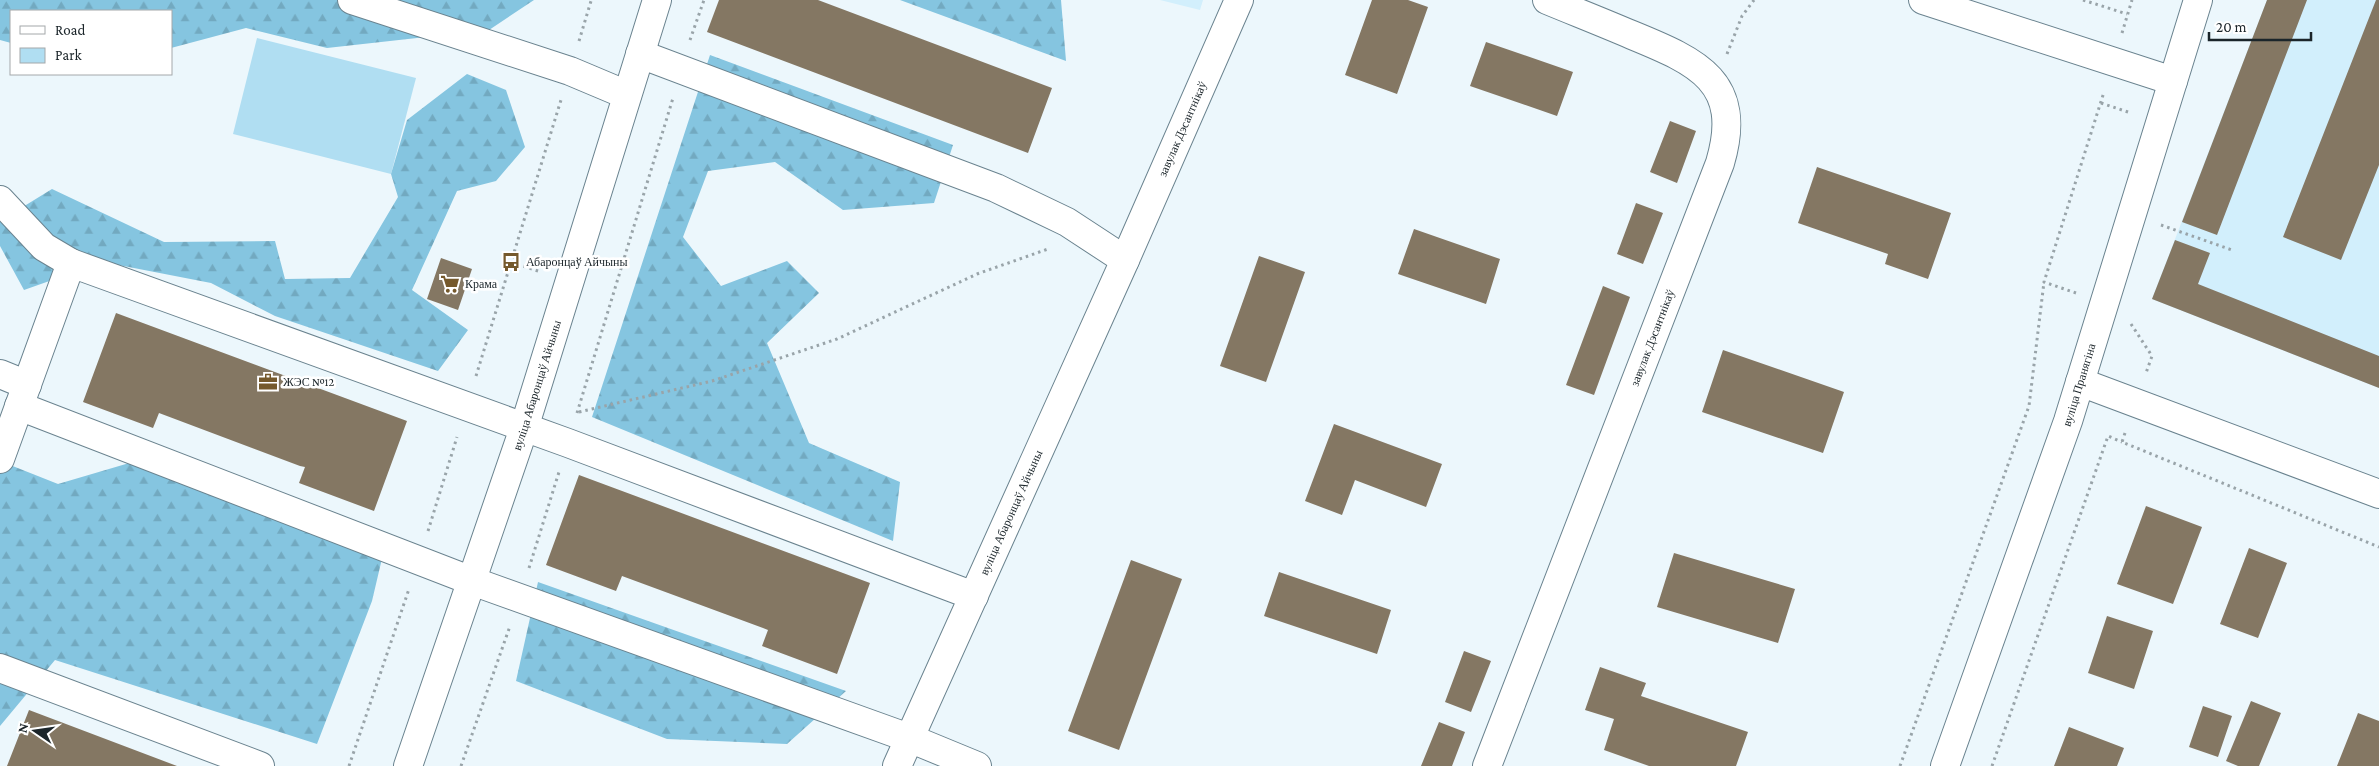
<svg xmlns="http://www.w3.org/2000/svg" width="2379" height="766" font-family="'Crimson Pro',serif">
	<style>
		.built { fill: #d2effc }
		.green { fill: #b0def2 }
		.forest { fill: url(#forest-firs) }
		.building { fill: #847763 }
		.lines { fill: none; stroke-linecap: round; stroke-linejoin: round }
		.minor-casing { stroke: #6a838f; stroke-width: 30 }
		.path { stroke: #99a4a9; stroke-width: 3; stroke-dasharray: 2.5 4; stroke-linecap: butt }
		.minor { stroke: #fff; stroke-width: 28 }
		.labels { text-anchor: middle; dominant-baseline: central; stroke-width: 5; stroke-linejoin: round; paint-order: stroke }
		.street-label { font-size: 12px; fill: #1b252a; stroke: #fff }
		.poi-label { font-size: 12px; fill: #1b252a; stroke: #fff; text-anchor: start }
	</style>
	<defs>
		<pattern id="forest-firs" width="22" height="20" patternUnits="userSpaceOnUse" patternTransform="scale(1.25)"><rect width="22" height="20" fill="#85c5e0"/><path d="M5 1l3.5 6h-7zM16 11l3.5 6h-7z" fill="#72a9c0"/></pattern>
	</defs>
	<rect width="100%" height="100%" fill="#ecf7fc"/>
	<path class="built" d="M 1160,0 L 1203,0 L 1200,10 Z
		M 2267,0 L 2379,0 L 2379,388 L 2152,299 Z"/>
	<path class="green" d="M 257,38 L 416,78 L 391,174 L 233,134 Z"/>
	<path class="forest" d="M 0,0 L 534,0 L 489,30 L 327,48 L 246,28 L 171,48 L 171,11 L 11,11 L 11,43 L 0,40 Z
		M 900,0 L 1061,0 L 1066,61 Z
		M 710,55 L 953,145 L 934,203 L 843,210 L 775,162 L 708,171 L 683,237 L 721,286 L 787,261 L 819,293 L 767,343 L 809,443 L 900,482 L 893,541 L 592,417 Z
		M 467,74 L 506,90 L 525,147 L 496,181 L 457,191 L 412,290 L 468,330 L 438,371 L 275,316 L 211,283 L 103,262 L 24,290 L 0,246 L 0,221 L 52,189 L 164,242 L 275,241 L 285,279 L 350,278 L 398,197 L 391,174 L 407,120 Z
		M 170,451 L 388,533 L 372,601 L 317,744 L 55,660 L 0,726 L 0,461 L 58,484 Z
		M 538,582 L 846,691 L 787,744 L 667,739 L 516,681 Z"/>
	<path class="building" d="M 719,0 L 818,0 L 1052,88 L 1028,153 L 707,32 Z
		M 1372,0 L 1408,0 L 1428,7 L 1397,94 L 1345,75 Z
		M 2267,0 L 2307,0 L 2217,235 L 2182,222 Z
		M 2376,0 L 2379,0 L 2379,165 L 2341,260 L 2283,237 Z
		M 1486,42 L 1573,72 L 1557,116 L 1470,86 Z
		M 1670,121 L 1696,131 L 1677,183 L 1650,172 Z
		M 1817,167 L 1951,213 L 1928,279 L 1885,264 L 1888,254 L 1798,223 Z
		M 1636,203 L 1663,213 L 1643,264 L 1617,254 Z
		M 1414,229 L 1500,259 L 1486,304 L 1398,274 Z
		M 2175,240 L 2210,253 L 2198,284 L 2379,356 L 2379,388 L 2152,299 Z
		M 1259,256 L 1305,272 L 1266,382 L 1220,366 Z
		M 441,258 L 472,269 L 458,310 L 427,299 Z
		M 1603,286 L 1630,297 L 1594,395 L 1566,385 Z
		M 116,313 L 407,421 L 374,511 L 299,483 L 305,467 L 300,466 L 159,413 L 153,428 L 83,402 Z
		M 1723,350 L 1844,392 L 1823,453 L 1702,412 Z
		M 1334,424 L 1442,464 L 1426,507 L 1355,480 L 1342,515 L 1305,501 Z
		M 579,475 L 870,583 L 837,674 L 762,646 L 768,630 L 763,628 L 622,576 L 616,591 L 546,565 Z
		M 2146,506 L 2202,527 L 2173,604 L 2117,584 Z
		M 2249,548 L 2287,563 L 2258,638 L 2220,624 Z
		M 1674,553 L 1795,589 L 1778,643 L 1657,607 Z
		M 1131,560 L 1182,579 L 1119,750 L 1068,731 Z
		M 1279,572 L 1391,610 L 1377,654 L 1264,616 Z
		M 2107,616 L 2153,631 L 2134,689 L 2088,673 Z
		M 1464,651 L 1491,661 L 1471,712 L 1445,702 Z
		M 1600,667 L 1646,683 L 1641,696 L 1748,732 L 1736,766 L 1649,766 L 1604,750 L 1614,719 L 1585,710 Z
		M 2251,701 L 2281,713 L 2259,766 L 2238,766 L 2226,761 Z
		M 2203,706 L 2232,716 L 2218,757 L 2189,747 Z
		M 29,710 L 177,766 L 7,766 Z
		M 2358,713 L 2379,721 L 2379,766 L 2337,766 Z
		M 1439,722 L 1465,732 L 1452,766 L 1421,766 Z
		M 2069,727 L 2124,748 L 2117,766 L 2054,766 Z"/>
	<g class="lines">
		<g class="minor-casing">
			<g id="minor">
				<path d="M 352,0 L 570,71 L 627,95"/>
				<path d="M 1923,0 L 2173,81"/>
				<path d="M 640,54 L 996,188 L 1067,222 L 1125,260"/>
				<path d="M 0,200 L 44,247 L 71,263"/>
				<path d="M 0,374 L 27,385"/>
				<path d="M 2080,382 L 2379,494"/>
				<path d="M 19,406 L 472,581 L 909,738 L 977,766"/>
				<path d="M 0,459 L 71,263 L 568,443 L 974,596"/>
				<path d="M 0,668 L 260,766"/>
				<path id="s1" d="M 408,766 L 524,428 L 657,0"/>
				<path id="s2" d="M 897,766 L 1125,260 L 1239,0"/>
				<path id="s3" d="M 1487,766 L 1720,163 C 1744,82 1698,62 1632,35 C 1604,23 1576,12 1547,0"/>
				<path id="s4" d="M 1945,766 L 2068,421 L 2198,0"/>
			</g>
		</g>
		<path class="path" d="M 2083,0 L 2127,14
			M 2122,33 L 2132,0
			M 690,40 L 704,0
			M 579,41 L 591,1
			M 1727,54 L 1742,16 L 1754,0
			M 2101,103 L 2131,113
			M 2161,225 L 2232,250
			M 511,262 L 541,272
			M 2076,293 L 2044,282 L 2104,92
			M 2131,324 L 2152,356 L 2146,373
			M 476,376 L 561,100
			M 579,412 L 712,381 L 837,339 L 977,274 L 1048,249
			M 577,413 L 673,98
			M 2125,433 L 2122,442 L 2379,547
			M 428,531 L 457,437
			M 529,568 L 559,472
			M 349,766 L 409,589
			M 461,766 L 510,626
			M 1900,766 L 2029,406 L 2044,282
			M 1992,766 L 2108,436 L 2122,442"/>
		<use href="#minor" class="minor"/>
	</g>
	<defs>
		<g id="bus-bare" transform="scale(1.5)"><path d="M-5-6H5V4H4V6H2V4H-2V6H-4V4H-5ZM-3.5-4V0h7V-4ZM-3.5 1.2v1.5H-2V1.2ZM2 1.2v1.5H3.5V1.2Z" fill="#75592c" stroke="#fff" stroke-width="2.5" paint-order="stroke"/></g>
		<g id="supermarket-bare" transform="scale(1.5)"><path d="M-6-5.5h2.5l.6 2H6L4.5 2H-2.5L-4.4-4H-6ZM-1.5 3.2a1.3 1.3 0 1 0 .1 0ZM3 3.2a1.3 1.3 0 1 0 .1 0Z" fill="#75592c" stroke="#fff" stroke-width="2.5" paint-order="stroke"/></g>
		<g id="office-bare" transform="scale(1.5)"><path d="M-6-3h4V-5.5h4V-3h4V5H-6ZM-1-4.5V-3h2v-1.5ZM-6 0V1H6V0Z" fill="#75592c" stroke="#fff" stroke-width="2.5" paint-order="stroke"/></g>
	</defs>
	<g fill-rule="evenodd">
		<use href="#bus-bare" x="511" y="262"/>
		<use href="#supermarket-bare" x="450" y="284"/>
		<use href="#office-bare" x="268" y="382"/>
	</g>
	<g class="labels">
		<g class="street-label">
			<text stroke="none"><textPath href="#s2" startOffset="698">завулак Дэсантнікаў</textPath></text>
			<text stroke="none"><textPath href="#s3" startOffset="459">завулак Дэсантнікаў</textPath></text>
			<text stroke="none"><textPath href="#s1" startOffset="402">вуліца Абаронцаў Айчыны</textPath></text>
			<text stroke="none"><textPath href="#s4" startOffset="404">вуліца Пранягіна</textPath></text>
			<text stroke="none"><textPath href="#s2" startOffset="278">вуліца Абаронцаў Айчыны</textPath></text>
		</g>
		<g class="poi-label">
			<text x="526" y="262">Абаронцаў Айчыны</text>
			<text x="465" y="284">Крама</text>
			<text x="283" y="382">ЖЭС №12</text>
		</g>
	</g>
	<rect x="10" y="10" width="162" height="65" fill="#ffffff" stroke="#a4a8aa"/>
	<rect x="20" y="26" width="25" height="8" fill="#ffffff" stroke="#a4a8aa"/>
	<text x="55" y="35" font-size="15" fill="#1b252a">Road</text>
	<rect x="20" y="48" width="25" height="15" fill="#b0def2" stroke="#a4a8aa"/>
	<text x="55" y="60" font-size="15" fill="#1b252a">Park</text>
	<g transform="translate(35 731) rotate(283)" stroke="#ffffff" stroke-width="4" paint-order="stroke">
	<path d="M0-4L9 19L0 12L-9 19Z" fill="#1b252a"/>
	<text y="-8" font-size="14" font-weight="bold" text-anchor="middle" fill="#1b252a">N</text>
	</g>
	<path d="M2209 32v8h102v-8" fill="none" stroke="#1b252a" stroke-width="2.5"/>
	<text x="2216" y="32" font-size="15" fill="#1b252a" stroke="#ffffff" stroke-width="4" paint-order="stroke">20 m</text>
</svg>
